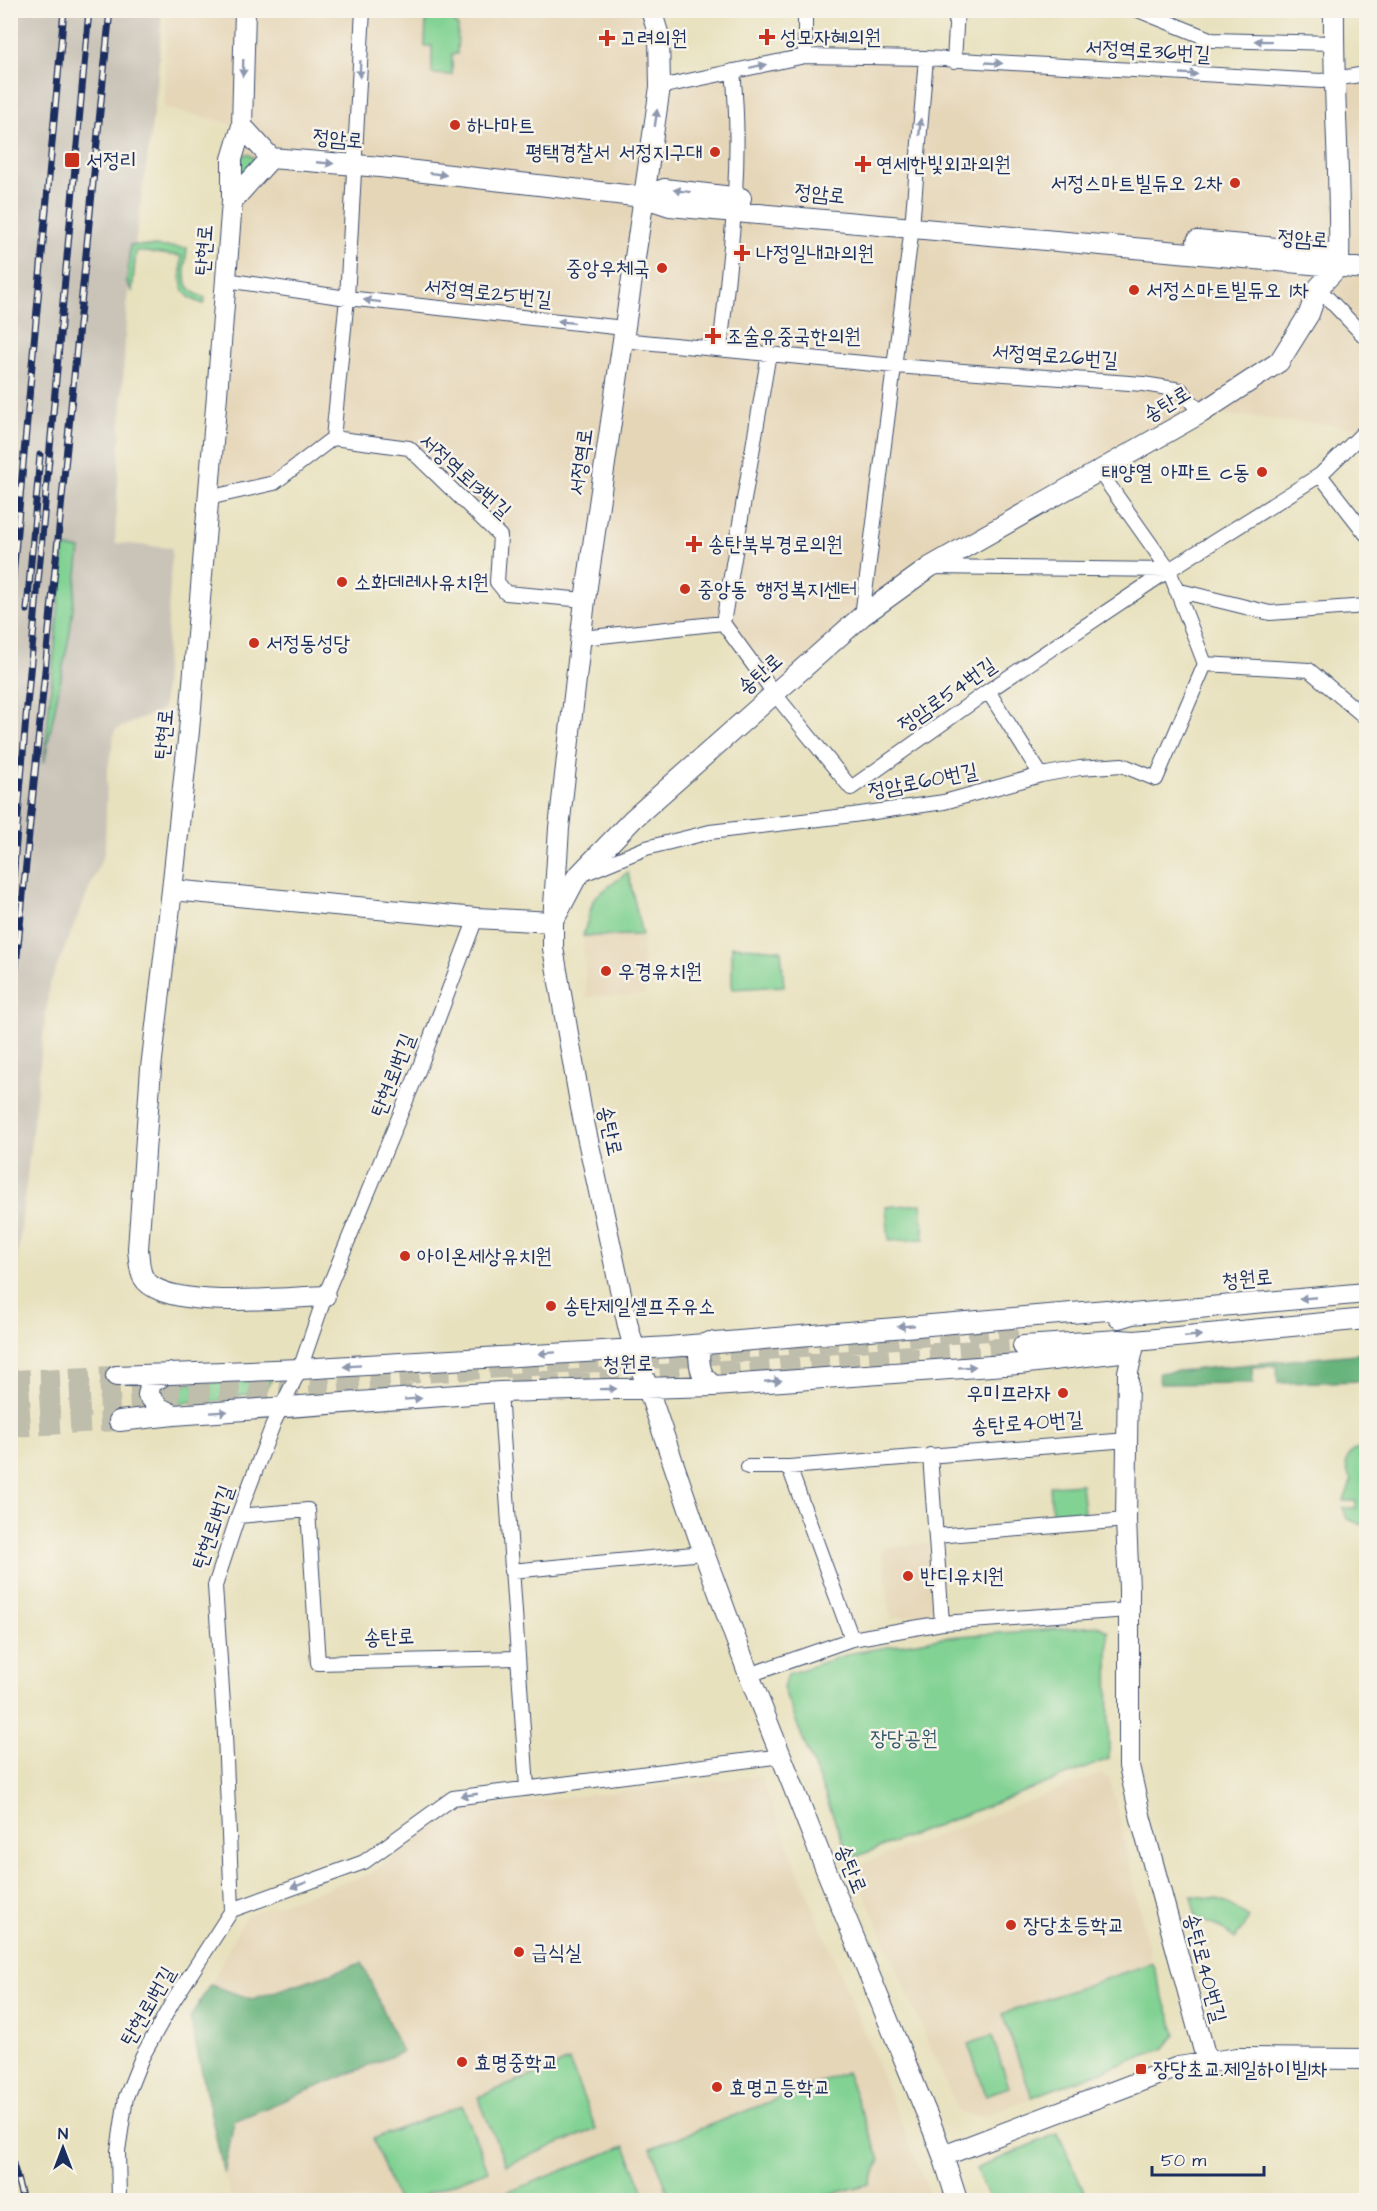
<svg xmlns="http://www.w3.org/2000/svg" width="1377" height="2211" font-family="'Architects Daughter','Poor Story',sans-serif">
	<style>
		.built { fill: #e5d6b8 }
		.industrial { fill: #c9c3b8 }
		.green { fill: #81d293; stroke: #4e8078; stroke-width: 1.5 }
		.forest { fill: #68b47d; stroke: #42726e; stroke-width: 1.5 }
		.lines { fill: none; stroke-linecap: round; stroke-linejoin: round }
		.secondary-tunnel { stroke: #bfbdab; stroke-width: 20; stroke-dasharray: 20 10; stroke-linecap: butt }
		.street-casing { stroke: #3a4a6c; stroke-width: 16 }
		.secondary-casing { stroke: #3a4a6c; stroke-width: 22 }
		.street { stroke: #fff; stroke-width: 14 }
		.secondary { stroke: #fff; stroke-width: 20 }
		.rail-casing { stroke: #1b2f5e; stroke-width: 7 }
		.rail { stroke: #f7f3e8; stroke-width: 4.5; stroke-dasharray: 14; stroke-linecap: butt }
		.oneway { fill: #8d97ae }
		.poi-dot { fill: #c8321e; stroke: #f7f3e8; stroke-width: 2 }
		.labels { text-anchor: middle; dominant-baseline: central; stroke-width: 5; stroke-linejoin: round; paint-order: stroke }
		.poi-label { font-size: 21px; fill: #1b2f5e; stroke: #f7f3e8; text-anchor: start }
		.street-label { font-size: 21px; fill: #1b2f5e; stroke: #f7f3e8 }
		.park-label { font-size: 21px; fill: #34586b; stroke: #f7f3e8 }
	</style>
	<rect width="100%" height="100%" fill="#f7f3e8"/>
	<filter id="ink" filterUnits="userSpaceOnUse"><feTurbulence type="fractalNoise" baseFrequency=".0167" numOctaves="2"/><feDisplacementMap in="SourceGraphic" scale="12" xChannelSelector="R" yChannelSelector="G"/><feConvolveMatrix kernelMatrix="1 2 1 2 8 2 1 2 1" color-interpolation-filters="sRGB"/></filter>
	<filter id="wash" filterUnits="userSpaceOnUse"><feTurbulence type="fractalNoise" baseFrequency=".008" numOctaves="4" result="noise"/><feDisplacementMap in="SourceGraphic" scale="24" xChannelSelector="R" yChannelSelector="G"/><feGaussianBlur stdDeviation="1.35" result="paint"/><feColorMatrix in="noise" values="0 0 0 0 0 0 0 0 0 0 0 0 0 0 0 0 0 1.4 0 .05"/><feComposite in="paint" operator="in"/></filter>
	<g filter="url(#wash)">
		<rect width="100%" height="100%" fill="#e8e1be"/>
		<path class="built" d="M 167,10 L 639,11 L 661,87 L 805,56 L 1321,81 L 1366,74 L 1366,428 L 1200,413 L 930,567 L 774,693 L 723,623 L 582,638 L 585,600 L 506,593 L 500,536 L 409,448 L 333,438 L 274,483 L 208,498 L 241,126 L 164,108 Z
			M 642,935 L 644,995 L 586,997 L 583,936 Z
			M 928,1543 L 934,1603 L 926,1614 L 891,1618 L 882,1549 Z
			M 1101,1774 L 1110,1779 L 1152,1963 L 1176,2034 L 1165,2048 L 980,2117 L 958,2112 L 853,1867 Z
			M 760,1776 L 932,2200 L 232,2200 L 224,2174 L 234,2121 L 401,2051 L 361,1963 L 252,1999 L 210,1985 L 246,1915 L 370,1874 L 454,1810 Z"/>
		<path class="industrial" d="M 11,11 L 162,11 L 157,89 L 127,301 L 115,543 L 172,548 L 163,709 L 115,730 L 107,775 L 105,851 L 49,986 L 11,1314 Z"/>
		<path class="green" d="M 426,17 L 452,18 L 458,27 L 457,54 L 452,54 L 452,75 L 432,74 L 432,46 L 425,46 Z
			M 248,154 L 253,157 L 256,163 L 246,173 L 240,171 L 242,155 Z
			M 130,245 L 187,248 C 185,272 178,288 205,298 L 204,304 C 175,295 182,280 181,256 L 136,251 L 132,291 L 127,283 Z
			M 64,548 L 80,549 L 70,632 L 44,763 Z
			M 628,872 L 642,935 L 583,936 L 594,898 Z
			M 732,946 L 781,950 L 784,986 L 732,989 Z
			M 921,1204 L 924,1239 L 889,1241 L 886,1207 Z
			M 272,1379 L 264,1390 L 217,1401 L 168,1403 L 161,1395 L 166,1385 Z
			M 1366,1446 L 1366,1526 L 1347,1519 L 1343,1508 L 1356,1508 L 1356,1501 L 1344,1501 L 1352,1479 C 1344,1469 1344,1460 1353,1450 Z
			M 1081,1484 L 1084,1512 L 1052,1514 L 1050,1486 Z
			M 1099,1626 L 1108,1632 L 1109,1759 L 850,1859 L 783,1688 L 788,1674 L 852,1653 L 946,1637 Z
			M 1191,1896 C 1218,1897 1228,1902 1249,1918 L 1235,1939 L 1221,1928 L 1196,1918 Z
			M 1152,1963 L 1176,2034 L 1165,2048 L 1032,2097 L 1002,2014 Z
			M 992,2036 L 1009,2087 L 986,2095 L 968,2044 Z
			M 569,2061 L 596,2129 L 506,2165 L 478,2097 Z
			M 846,2072 L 880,2160 L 869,2184 L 809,2200 L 671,2200 L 651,2148 Z
			M 462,2105 L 488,2170 L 411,2200 L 397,2200 L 373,2139 Z
			M 1058,2133 L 1085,2194 L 1071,2200 L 990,2200 L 976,2169 Z
			M 625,2146 L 647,2200 L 488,2200 Z"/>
		<path class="forest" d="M 1366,1353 L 1366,1381 L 1278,1383 L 1277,1366 L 1252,1367 L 1253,1383 L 1160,1384 L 1158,1373 Z
			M 362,1963 L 402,2052 L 234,2121 L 224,2174 L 190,2018 L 210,1985 L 252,1999 Z"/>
	</g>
	<g filter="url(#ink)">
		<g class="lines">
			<path class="secondary-tunnel" d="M 10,1380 L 116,1376
				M 510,1383 L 712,1371 L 1023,1346
				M 10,1397 L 114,1392 L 710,1355 L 1023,1328
				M 10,1413 L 412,1389
				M 10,1427 L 119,1421"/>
			<g class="street-casing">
				<path id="street" d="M 805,10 L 805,56
					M 1138,10 L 1212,40 L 1334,43
					M 954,61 L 957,10
					M 660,87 L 805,56 L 926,58 L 1321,81 L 1366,74
					M 226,280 L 347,298 L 624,328
					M 1318,288 L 1366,338
					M 622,340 L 895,366 L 1143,384 L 1181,390 L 1201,413
					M 720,349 C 730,257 743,164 733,71
					M 333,438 L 347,298 L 363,10
					M 1320,475 L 1366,534
					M 208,498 L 274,483 L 333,438 L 409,448 L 500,536 L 497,582 L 506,593 L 585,600
					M 931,567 L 1169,570 L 1099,471
					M 1169,570 L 1205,664 L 1309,670 L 1366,718
					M 1176,590 L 1270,613 L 1366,606
					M 862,616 L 912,227 L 926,58
					M 723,623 L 774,693 L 851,788 L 988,691 L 1169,570 L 1320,475 L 1366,430
					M 582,638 L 723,623 L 769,353
					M 988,691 L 1041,775
					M 583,874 L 646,848 L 710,832 L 853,815 L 944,802 L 1041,775 L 1080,768 L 1122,765 L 1156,779 L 1205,664
					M 500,1392 L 527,1788
					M 930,1455 L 942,1623
					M 748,1467 L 789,1467 L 1128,1440
					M 789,1467 L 852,1639
					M 238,1516 L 308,1510 L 318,1663 L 517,1658
					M 936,1536 L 1126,1520
					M 511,1571 L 704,1553
					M 749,1675 L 852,1639 L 942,1623 L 1129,1610
					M 232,1910 L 364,1862 L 453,1798 L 782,1756
					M 119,2200 L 118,2151 L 126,2097 L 142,2057 L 172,2003 L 232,1910 L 225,1734 L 215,1586 L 238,1516 L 274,1422 L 300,1369 L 325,1296 L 417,1074 L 476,918"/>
			</g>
			<g class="secondary-casing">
				<path id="secondary" d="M 245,10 L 242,126 L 232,159 L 232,201 L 217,395 L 189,731 L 172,890 L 476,918 L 553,922
					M 651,10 L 659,36 L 660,87 L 585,600 L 559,828 L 553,922 L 553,948 L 581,1108 L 628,1326 L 634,1348 L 704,1553 L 749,1675 L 827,1872 L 930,2122 L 943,2156 L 957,2200
					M 242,126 L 271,158
					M 271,158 L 380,167 L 643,197 L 670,206 L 1366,269
					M 643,197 L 664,189 L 741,198
					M 232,201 L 271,158
					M 1197,241 L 1323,252
					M 172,890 L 151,1068 L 138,1249 C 139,1257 139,1270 143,1277 C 162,1312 289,1297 325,1296
					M 557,914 L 576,878 L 633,819 L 862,616 L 930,567 L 1201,413 L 1279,362 L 1309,314 L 1318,288 L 1339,266 C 1341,181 1333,96 1334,10
					M 1119,1318 L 1132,1314 L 1366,1293
					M 1135,1341 L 1128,1372 L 1126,1520 L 1129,1589 L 1129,1766 L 1141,1819 L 1207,2062
					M 710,1342 L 699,1351 C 699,1368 701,1377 714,1386
					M 1023,1346 L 1119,1340 L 1135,1341 L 1366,1319
					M 168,1373 L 151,1383 L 148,1395 L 160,1408 L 174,1415
					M 116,1376 L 300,1369 L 669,1347 L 1107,1310 L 1132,1314
					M 119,1421 L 174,1415 L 500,1392 L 714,1386 L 1019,1364 L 1120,1352 L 1135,1341
					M 943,2156 L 1178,2067 L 1237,2058 L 1366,2059"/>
			</g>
			<use href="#street" class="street"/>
			<use href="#secondary" class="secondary"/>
			<g class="rail-casing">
				<path id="rail" d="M 10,609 L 64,10
					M 27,610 L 40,455
					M 10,917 L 26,717 L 89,10
					M 10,1027 L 110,10
					M 10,2153 L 23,2200"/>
			</g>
			<use href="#rail" class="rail"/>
		</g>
		<defs><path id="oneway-solid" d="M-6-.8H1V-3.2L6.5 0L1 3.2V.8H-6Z" transform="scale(1.5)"/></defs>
		<g class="oneway">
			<use href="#oneway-solid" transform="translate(1263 41) rotate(-179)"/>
			<use href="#oneway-solid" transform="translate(994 63) rotate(3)"/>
			<use href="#oneway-solid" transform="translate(758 66) rotate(-12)"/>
			<use href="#oneway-solid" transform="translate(243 68) rotate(92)"/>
			<use href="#oneway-solid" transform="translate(360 69) rotate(93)"/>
			<use href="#oneway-solid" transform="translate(1189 74) rotate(3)"/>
			<use href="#oneway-solid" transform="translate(656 118) rotate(-82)"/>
			<use href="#oneway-solid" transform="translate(920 127) rotate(-85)"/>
			<use href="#oneway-solid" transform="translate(325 163) rotate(5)"/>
			<use href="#oneway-solid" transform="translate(438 174) rotate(7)"/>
			<use href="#oneway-solid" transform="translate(682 191) rotate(-173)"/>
			<use href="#oneway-solid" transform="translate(372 301) rotate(-173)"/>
			<use href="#oneway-solid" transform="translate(566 322) rotate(-174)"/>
			<use href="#oneway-solid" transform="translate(1308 1298) rotate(175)"/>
			<use href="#oneway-solid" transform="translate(906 1326) rotate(175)"/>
			<use href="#oneway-solid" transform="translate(1193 1336) rotate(-5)"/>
			<use href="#oneway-solid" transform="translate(547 1353) rotate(176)"/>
			<use href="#oneway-solid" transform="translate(352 1366) rotate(176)"/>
			<use href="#oneway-solid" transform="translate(967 1367) rotate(-4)"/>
			<use href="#oneway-solid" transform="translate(773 1381) rotate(-4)"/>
			<use href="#oneway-solid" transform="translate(608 1389) rotate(-1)"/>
			<use href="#oneway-solid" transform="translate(413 1399) rotate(-4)"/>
			<use href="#oneway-solid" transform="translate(219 1412) rotate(-4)"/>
			<use href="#oneway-solid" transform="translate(469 1795) rotate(172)"/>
			<use href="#oneway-solid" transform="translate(299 1885) rotate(160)"/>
		</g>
	</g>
	<g class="poi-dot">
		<path d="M764 28h6v6h6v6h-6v6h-6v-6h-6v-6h6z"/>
		<path d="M604 29h6v6h6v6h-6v6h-6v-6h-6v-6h6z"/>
		<circle cx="455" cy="125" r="6"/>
		<circle cx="715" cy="152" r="6"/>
		<rect x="64" y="152" width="16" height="16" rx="3"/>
		<path d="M860 155h6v6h6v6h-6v6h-6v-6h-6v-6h6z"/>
		<circle cx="1235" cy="183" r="6"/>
		<path d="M739 244h6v6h6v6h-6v6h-6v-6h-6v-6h6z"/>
		<circle cx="662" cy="268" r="6"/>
		<circle cx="1134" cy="290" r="6"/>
		<path d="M710 327h6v6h6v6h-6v6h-6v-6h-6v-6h6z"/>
		<circle cx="1262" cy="472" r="6"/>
		<path d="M691 535h6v6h6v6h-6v6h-6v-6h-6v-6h6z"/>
		<circle cx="342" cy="582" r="6"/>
		<circle cx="685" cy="589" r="6"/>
		<circle cx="254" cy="643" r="6"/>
		<circle cx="606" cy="971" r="6"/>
		<circle cx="405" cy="1256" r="6"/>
		<circle cx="551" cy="1306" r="6"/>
		<circle cx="1063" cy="1393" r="6"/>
		<circle cx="908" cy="1576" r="6"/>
		<circle cx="1011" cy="1925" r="6"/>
		<circle cx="519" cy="1952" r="6"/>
		<circle cx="462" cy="2062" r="6"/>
		<rect x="1135" y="2063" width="12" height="12" rx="3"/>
		<circle cx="717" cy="2087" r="6"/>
	</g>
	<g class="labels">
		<g class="poi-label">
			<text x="780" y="37">성모자혜의원</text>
			<text x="620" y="38">고려의원</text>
			<text x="467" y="125">하나마트</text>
			<text x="703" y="152" text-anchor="end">평택경찰서 서정지구대</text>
			<text x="86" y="160">서정리</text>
			<text x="876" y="164">연세한빛외과의원</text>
			<text x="1223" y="183" text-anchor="end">서정스마트빌듀오 2차</text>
			<text x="756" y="253">나정일내과의원</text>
			<text x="650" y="268" text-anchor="end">중앙우체국</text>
			<text x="1146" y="290">서정스마트빌듀오 1차</text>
			<text x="726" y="336">조술유중국한의원</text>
			<text x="1250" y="472" text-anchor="end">태양열 아파트 c동</text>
			<text x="708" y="544">송탄북부경로의원</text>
			<text x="354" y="582">소화데레사유치원</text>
			<text x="697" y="589">중앙동 행정복지센터</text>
			<text x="266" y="643">서정동성당</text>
			<text x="618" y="971">우경유치원</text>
			<text x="417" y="1256">아이온세상유치원</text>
			<text x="563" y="1306">송탄제일셀프주유소</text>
			<text x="1051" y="1393" text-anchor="end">우미프라자</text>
			<text x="920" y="1576">반디유치원</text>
			<text x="1023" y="1925">장당초등학교</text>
			<text x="531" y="1952">급식실</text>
			<text x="474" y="2062">효명중학교</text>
			<text x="1153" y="2069">장당초교.제일하이빌1차</text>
			<text x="729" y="2087">효명고등학교</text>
		</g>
		<g class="street-label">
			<text transform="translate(1148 51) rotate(3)">서정역로36번길</text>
			<text transform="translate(338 139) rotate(5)">정암로</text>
			<text transform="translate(820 194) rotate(6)">정암로</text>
			<text transform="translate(1303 239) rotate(4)">정암로</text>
			<text transform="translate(204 250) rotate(-86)">탄현로</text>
			<text transform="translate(488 293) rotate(6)">서정역로25번길</text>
			<text transform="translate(1055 356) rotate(4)">서정역로26번길</text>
			<text transform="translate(1167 404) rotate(-31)">송탄로</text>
			<text transform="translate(581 462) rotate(-82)">서정역로</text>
			<text transform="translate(465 476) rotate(42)">서정역로13번길</text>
			<text transform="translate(760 674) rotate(-41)">송탄로</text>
			<text transform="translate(947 695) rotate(-35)">정암로54번길</text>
			<text transform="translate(164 734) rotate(-85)">탄현로</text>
			<text transform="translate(923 781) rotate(-11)">정암로60번길</text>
			<text transform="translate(393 1075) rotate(-69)">탄현로1번길</text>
			<text transform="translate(610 1131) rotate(78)">송탄로</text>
			<text transform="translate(1247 1279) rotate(-5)">청원로</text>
			<text transform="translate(628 1364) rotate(-1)">청원로</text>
			<text transform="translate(1027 1423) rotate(-4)">송탄로40번길</text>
			<text transform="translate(213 1527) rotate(-71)">탄현로1번길</text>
			<text transform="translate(389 1637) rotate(-2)">송탄로</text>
			<text transform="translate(851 1869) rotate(68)">송탄로</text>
			<text transform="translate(1205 1968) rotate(75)">송탄로40번길</text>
			<text transform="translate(148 2006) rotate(-60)">탄현로1번길</text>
		</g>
		<g class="park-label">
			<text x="904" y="1738">장당공원</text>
		</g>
	</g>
	<rect width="1377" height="2211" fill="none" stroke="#f7f3e8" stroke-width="36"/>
	<g transform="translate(63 2148)" stroke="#f7f3e8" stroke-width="4.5" paint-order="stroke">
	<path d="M0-4.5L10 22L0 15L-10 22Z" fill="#1b2f5e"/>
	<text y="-9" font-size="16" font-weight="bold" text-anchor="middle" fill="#1b2f5e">N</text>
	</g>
	<path d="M1152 2166v9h112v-9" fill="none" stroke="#1b2f5e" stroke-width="3"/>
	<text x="1161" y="2166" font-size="18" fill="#1b2f5e" stroke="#f7f3e8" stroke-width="4.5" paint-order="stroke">50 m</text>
</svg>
